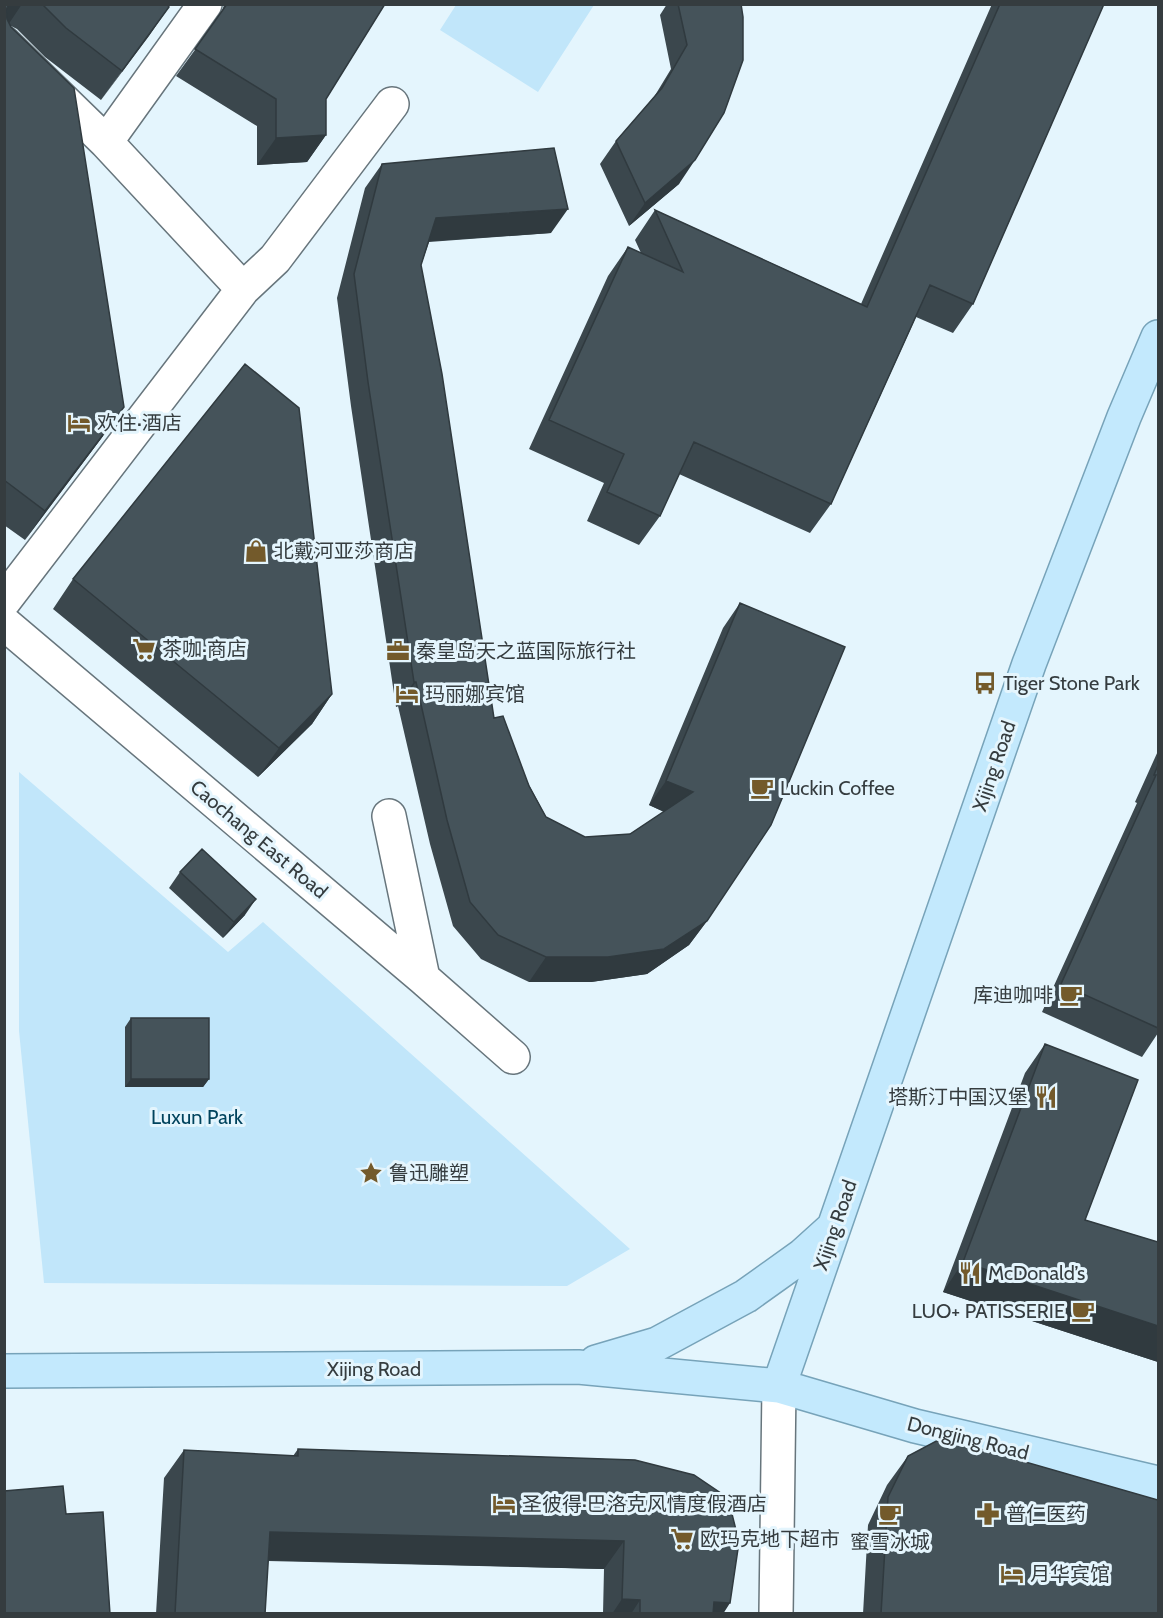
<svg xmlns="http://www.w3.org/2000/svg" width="1163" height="1618" font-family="Cabin,'Noto Sans SC',sans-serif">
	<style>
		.green { fill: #c1e6fa }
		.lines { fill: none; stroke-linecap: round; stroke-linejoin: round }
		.minor-casing { stroke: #67757c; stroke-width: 36 }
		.major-casing { stroke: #77a3b9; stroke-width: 36 }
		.minor { stroke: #fff; stroke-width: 33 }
		.major { stroke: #c3e9fd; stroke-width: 33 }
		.wall { fill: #3b474d }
		.shaded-wall { fill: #303a3f }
		.building { fill: #45535a; stroke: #303a3f; stroke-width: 1.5 }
		.labels { text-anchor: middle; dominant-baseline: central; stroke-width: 6; stroke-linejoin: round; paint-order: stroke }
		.poi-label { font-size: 20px; fill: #353c3f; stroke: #e4f5fd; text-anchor: start }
		.street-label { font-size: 20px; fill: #353c3f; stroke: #e4f5fd }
		.park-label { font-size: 20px; fill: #00435d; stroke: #e4f5fd }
	</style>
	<rect width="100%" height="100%" fill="#e4f5fd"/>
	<path class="green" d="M 456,5 L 456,4 L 594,5 L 538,92 L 440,30 Z
		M 19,772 L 228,952 L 263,922 L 630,1249 L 567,1286 L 44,1283 L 19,1031 Z"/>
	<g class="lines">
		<g class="minor-casing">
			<path id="minor" d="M 205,4 L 106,142 L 243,289
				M 4,43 L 106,142
				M 4,601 L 243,289 L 275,259 L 392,104
				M 4,623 L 423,978 L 513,1057
				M 389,816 L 423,978
				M 776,1614 L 779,1386"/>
		</g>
		<g class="major-casing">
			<path id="major" d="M 596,1362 L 657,1344 L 746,1296 L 802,1256 L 833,1228
				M 4,1371 L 578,1367 L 779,1386 L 915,1426 L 1158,1483
				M 779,1386 L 1029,664 L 1124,417 L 1158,337"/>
		</g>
		<use href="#minor" class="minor"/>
		<use href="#major" class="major"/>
	</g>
	<path class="wall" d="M 4,4 L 167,4 L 169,7 L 101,100 L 45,57 L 17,29 L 11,26 L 103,436 L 25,540 L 4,525 Z
		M 385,4 L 326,99 L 326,135 L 307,162 L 257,165 L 257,126 L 176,76 L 221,14 L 224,5 Z
		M 667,4 L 741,4 L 679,184 L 629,226 L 600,164 L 616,141 L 654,97 L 671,69 L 660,15 Z
		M 992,4 L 1104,4 L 973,304 L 953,333 L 916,317 L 831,504 L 810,533 L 679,474 L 660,516 L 639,545 L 587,521 L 604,483 L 529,449 L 608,276 L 628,247 L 641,253 L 635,240 L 655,210 L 861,304 Z
		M 382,164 L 551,233 L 429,242 L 421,265 L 494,718 L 546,817 L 585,837 L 630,834 L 664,812 L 649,805 L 723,628 L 740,603 L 707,921 L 689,945 L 647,974 L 591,982 L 529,982 L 481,959 L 453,926 L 430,844 L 398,706 L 396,707 L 351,406 L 337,298 L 365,188 Z
		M 73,579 L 332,694 L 312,724 L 258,777 L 53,609 Z
		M 1158,751 L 1158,1033 L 1142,1057 L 1042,1012 L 1137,803 L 1135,802 Z
		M 180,872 L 245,915 L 223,938 L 169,888 Z
		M 131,1018 L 209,1079 L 203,1087 L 125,1087 L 125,1027 Z
		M 1045,1044 L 1085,1220 L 1158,1242 L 1158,1362 L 943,1292 L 1025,1073 Z
		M 298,1449 L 635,1460 L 723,1614 L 603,1614 L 604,1569 L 268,1561 L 265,1614 L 156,1614 L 164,1478 L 184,1450 L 293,1456 Z
		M 908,1456 L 1158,1614 L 863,1614 L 868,1525 L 887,1485 Z"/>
	<path class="shaded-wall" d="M 9,4 L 22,4 L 8,25 L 4,10 Z
		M 169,7 L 149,36 L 101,100 L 122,71 Z
		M 326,135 L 307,162 L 257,165 L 276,138 Z
		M 695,160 L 679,184 L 629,226 L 645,203 Z
		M 568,209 L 551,233 L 418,242 L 436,218 Z
		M 124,407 L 103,436 L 25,540 L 45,511 Z
		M 414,682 L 416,682 L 398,706 L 396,707 Z
		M 332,694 L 312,724 L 258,777 L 279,748 Z
		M 666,781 L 693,792 L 676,817 L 649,805 Z
		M 256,899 L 245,915 L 223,938 L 234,922 Z
		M 707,921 L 689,945 L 647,974 L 591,982 L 529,982 L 546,957 Z
		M 131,1079 L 209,1079 L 203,1087 L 125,1087 Z
		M 963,1262 L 1158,1326 L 1158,1362 L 943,1292 Z
		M 270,1532 L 624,1541 L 604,1569 L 250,1560 Z
		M 622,1599 L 640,1600 L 631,1614 L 612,1614 Z
		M 714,1602 L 730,1603 L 723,1614 L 706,1614 Z"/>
	<path class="building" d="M 4,4 L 9,4 L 6,10 L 7,19 L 11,27 L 74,88 L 124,407 L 45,511 L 4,480 Z
		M 42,4 L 167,4 L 169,7 L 122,71 L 66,28 Z
		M 227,4 L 385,4 L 326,99 L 326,135 L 276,138 L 276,99 L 195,49 Z
		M 678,4 L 741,4 L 743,17 L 743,60 L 724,113 L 695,160 L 645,203 L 616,141 L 662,88 L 687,45 Z
		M 1000,4 L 1104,4 L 973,304 L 930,285 L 831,504 L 694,442 L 660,516 L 607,492 L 624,454 L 549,420 L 628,247 L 683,272 L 655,210 L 867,307 Z
		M 554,148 L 568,209 L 436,218 L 421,265 L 442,374 L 494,718 L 503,716 L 529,786 L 546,817 L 585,837 L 630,834 L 693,792 L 666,781 L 740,603 L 845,647 L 771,825 L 707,921 L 664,949 L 608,957 L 546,957 L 498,935 L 470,902 L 447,820 L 416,682 L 414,682 L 368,382 L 354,274 L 382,164 Z
		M 245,364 L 299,408 L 332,694 L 279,748 L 73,579 Z
		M 1158,765 L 1158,1028 L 1061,984 L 1156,775 L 1154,775 Z
		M 202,849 L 256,899 L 234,922 L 180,872 Z
		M 131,1018 L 209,1018 L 209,1079 L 131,1079 Z
		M 1045,1044 L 1138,1080 L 1085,1220 L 1158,1242 L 1158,1326 L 963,1262 Z
		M 942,1438 L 1158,1500 L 1158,1614 L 881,1614 L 888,1497 L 908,1456 Z
		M 298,1449 L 635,1460 L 694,1475 L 728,1498 L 739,1542 L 730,1603 L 714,1602 L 713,1614 L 640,1614 L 640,1600 L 622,1599 L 624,1541 L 270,1532 L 265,1614 L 175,1614 L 184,1450 L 298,1456 Z
		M 63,1486 L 66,1514 L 103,1512 L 110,1614 L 4,1614 L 4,1491 Z"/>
	<defs>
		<g id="hotel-bare" transform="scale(1.8)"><path d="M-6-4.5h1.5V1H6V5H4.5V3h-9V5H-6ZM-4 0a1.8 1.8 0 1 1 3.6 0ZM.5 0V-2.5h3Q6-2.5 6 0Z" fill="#735a2b" stroke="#e4f5fd" stroke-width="2.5" paint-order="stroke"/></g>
		<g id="shop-bare" transform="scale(1.8)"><path d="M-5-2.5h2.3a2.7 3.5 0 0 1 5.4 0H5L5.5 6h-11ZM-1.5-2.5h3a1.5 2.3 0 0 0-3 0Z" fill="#735a2b" stroke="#e4f5fd" stroke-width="2.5" paint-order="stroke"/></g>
		<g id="supermarket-bare" transform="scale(1.8)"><path d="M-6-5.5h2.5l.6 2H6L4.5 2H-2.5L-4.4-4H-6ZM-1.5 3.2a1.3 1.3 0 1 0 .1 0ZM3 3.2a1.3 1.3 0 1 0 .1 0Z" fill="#735a2b" stroke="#e4f5fd" stroke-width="2.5" paint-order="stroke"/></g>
		<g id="office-bare" transform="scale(1.8)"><path d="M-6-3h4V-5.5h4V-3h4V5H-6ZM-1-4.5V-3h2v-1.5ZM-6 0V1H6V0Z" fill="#735a2b" stroke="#e4f5fd" stroke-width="2.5" paint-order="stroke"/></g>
		<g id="bus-bare" transform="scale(1.8)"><path d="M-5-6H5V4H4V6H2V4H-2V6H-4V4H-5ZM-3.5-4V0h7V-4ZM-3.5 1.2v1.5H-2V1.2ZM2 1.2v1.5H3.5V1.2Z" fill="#735a2b" stroke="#e4f5fd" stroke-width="2.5" paint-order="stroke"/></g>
		<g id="cafe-bare" transform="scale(1.8)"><path d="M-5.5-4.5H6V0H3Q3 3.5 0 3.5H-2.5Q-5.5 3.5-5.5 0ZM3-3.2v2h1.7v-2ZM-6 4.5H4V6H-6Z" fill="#735a2b" stroke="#e4f5fd" stroke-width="2.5" paint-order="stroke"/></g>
		<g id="restaurant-bare" transform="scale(1.8)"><path d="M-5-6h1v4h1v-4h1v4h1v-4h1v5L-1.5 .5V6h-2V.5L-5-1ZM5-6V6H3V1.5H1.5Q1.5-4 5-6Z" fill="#735a2b" stroke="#e4f5fd" stroke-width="2.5" paint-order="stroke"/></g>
		<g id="sight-bare" transform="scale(1.8)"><path d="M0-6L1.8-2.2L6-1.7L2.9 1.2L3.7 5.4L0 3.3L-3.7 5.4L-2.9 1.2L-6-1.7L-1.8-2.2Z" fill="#735a2b" stroke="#e4f5fd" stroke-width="2.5" paint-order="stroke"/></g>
		<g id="pharmacy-bare" transform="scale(1.8)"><path d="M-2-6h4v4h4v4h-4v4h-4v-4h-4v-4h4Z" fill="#735a2b" stroke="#e4f5fd" stroke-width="2.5" paint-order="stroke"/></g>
	</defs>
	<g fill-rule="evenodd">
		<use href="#hotel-bare" x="79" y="423"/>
		<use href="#shop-bare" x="256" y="551"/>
		<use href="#supermarket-bare" x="144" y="649"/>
		<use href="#office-bare" x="398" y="651"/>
		<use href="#bus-bare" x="985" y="683"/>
		<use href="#hotel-bare" x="407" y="694"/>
		<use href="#cafe-bare" x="762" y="788"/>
		<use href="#cafe-bare" x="1071" y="995"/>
		<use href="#restaurant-bare" x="1046" y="1097"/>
		<use href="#sight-bare" x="371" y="1173"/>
		<use href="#restaurant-bare" x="970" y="1273"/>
		<use href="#cafe-bare" x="1083" y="1311"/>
		<use href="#hotel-bare" x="504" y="1504"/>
		<use href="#cafe-bare" x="890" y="1514"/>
		<use href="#pharmacy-bare" x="988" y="1514"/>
		<use href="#supermarket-bare" x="682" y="1539"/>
		<use href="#hotel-bare" x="1012" y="1574"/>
	</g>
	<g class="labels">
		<g class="poi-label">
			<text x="97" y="423">欢住·酒店</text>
			<text x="274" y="551">北戴河亚莎商店</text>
			<text x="162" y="649">茶咖·商店</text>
			<text x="416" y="651">秦皇岛天之蓝国际旅行社</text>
			<text x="1003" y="683">Tiger Stone Park</text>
			<text x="425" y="694">玛丽娜宾馆</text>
			<text x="780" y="788">Luckin Coffee</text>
			<text x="1053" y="995" text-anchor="end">库迪咖啡</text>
			<text x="1028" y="1097" text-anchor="end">塔斯汀中国汉堡</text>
			<text x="389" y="1173">鲁迅雕塑</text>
			<text x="988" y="1273">McDonald’s</text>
			<text x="1065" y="1311" text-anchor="end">LUO+ PATISSERIE</text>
			<text x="522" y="1504">圣彼得·巴洛克风情度假酒店</text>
			<text x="1006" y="1514">普仁医药</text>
			<text x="700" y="1539">欧玛克地下超市</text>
			<text x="890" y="1542" text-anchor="middle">蜜雪冰城</text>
			<text x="1030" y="1574">月华宾馆</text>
		</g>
		<g class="street-label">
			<text transform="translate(994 766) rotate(-71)">Xijing Road</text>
			<text transform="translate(259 839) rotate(40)">Caochang East Road</text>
			<text transform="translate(835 1225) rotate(-71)">Xijing Road</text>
			<text x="374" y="1369">Xijing Road</text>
			<text transform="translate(968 1438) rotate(14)">Dongjing Road</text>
		</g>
		<g class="park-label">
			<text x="197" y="1117">Luxun Park</text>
		</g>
	</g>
	<rect width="1163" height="1618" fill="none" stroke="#353c3f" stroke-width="12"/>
</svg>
